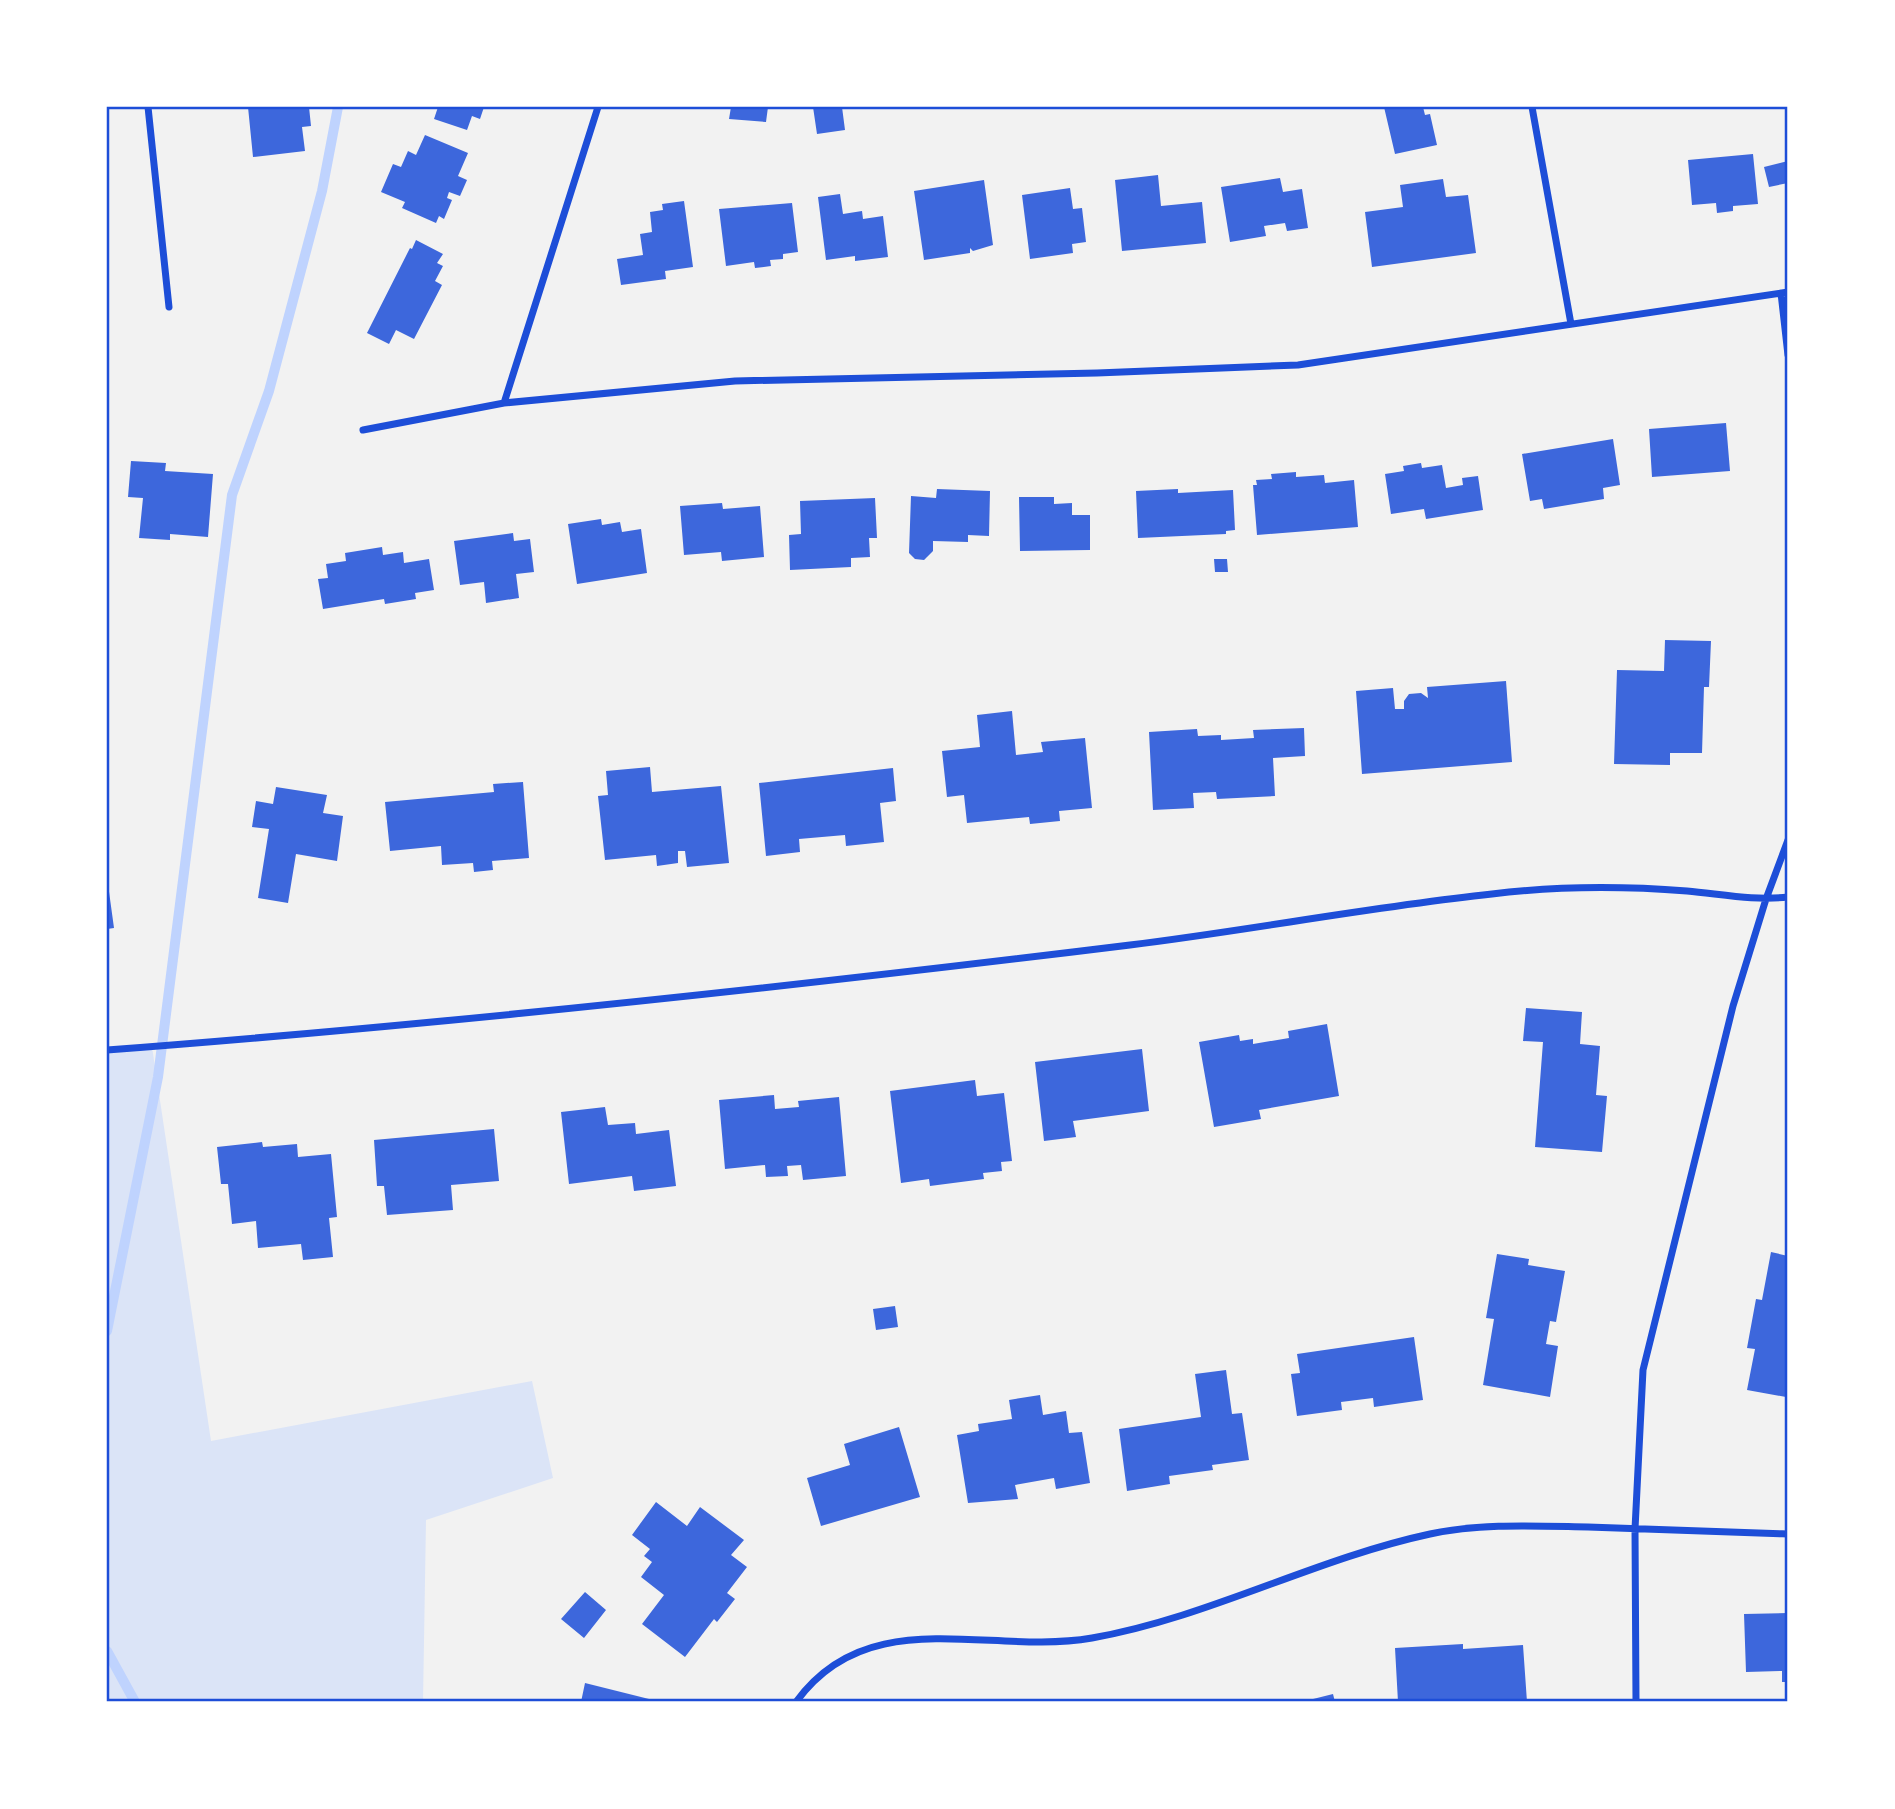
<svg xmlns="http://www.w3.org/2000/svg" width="1895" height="1809" font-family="Lato,sans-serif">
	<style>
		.green { fill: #dbe4f7 }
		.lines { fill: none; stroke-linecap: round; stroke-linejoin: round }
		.stream { stroke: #bfd3fe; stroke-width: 10 }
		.building { fill: #3d67dc }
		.minor { stroke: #1d4ed8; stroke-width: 7 }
		.neatline { fill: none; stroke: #1d4ed8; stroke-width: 2.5 }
	</style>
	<rect width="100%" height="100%" fill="#f2f2f2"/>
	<path class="green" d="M 152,1047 L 211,1441 L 532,1381 L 553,1478 L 426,1520 L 423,1702 L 107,1702 L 107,1050 Z"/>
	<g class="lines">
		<path class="stream" d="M 107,1331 L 158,1077 L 232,495 L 269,391 L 322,191 L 338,107
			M 107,1651 L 135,1702"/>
	</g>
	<path class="building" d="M 248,107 L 309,107 L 311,126 L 302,127 L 305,151 L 253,157 Z
		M 438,107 L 484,107 L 480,119 L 472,116 L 467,130 L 434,119 Z
		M 731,107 L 768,107 L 766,122 L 729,119 Z
		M 813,107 L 842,107 L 845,130 L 817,134 Z
		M 1384,107 L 1423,107 L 1425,115 L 1430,114 L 1437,145 L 1395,154 Z
		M 425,135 L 468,153 L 458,176 L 467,180 L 460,196 L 449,192 L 447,198 L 452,200 L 444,219 L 439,216 L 436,223 L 402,208 L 405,202 L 381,192 L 393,164 L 401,167 L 408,151 L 416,155 Z
		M 1753,154 L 1758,204 L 1733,206 L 1733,211 L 1717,213 L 1716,203 L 1692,205 L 1688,160 Z
		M 1788,161 L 1788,183 L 1769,187 L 1764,167 Z
		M 1158,175 L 1161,206 L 1202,202 L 1206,243 L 1122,251 L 1115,180 Z
		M 1280,178 L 1283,192 L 1302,189 L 1308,228 L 1287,231 L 1285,223 L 1264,226 L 1266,236 L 1230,242 L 1221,187 Z
		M 1443,179 L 1446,197 L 1468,195 L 1476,253 L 1372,267 L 1365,212 L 1403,207 L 1400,185 Z
		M 984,180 L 993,245 L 973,251 L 970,248 L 970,253 L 924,260 L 914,191 Z
		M 1070,188 L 1073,209 L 1082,208 L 1086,242 L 1072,244 L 1073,253 L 1030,259 L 1022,195 Z
		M 840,194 L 843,214 L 862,211 L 863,219 L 883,216 L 888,257 L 855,261 L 855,256 L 826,260 L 818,197 Z
		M 684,201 L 693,267 L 665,271 L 666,279 L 621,285 L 617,259 L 643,255 L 640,234 L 652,232 L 650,212 L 663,210 L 662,204 Z
		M 792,203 L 798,252 L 783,254 L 783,259 L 770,260 L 771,266 L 755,268 L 754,262 L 726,266 L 719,209 Z
		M 416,240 L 443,254 L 437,263 L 443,266 L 435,281 L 442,285 L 414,339 L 396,330 L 389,344 L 367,333 L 410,248 L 412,249 Z
		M 1726,423 L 1730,471 L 1652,477 L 1649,429 Z
		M 1613,439 L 1620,485 L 1603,488 L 1604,499 L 1544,509 L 1542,499 L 1530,501 L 1522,454 Z
		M 131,461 L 166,463 L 165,471 L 213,474 L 208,537 L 170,534 L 170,540 L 139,538 L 143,498 L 128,497 Z
		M 1421,463 L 1422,468 L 1442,465 L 1446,488 L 1463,485 L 1462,478 L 1478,476 L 1483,510 L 1426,519 L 1424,509 L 1391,514 L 1385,474 L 1404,471 L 1403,466 Z
		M 1296,472 L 1296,477 L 1324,475 L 1325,483 L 1354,480 L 1358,527 L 1257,535 L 1253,485 L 1257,485 L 1256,480 L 1272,479 L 1271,474 Z
		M 937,489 L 990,491 L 989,536 L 968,535 L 968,542 L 933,541 L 933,551 L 924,560 L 915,559 L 909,553 L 911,496 L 936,498 Z
		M 1178,489 L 1178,493 L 1233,490 L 1235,530 L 1226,531 L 1226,534 L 1138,538 L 1136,491 Z
		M 1019,497 L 1054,497 L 1054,504 L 1072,503 L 1072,515 L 1090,515 L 1090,550 L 1020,551 Z
		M 875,498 L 877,538 L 869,538 L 870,557 L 851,558 L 851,567 L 790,570 L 789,535 L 801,534 L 800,501 Z
		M 722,503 L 723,509 L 760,506 L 764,557 L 722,561 L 721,552 L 684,555 L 680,506 Z
		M 601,519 L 602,525 L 620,522 L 622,532 L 641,529 L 647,573 L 577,584 L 568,524 Z
		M 513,533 L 514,541 L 530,539 L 534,572 L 516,574 L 519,598 L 486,603 L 484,582 L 460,585 L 454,541 Z
		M 382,547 L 383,555 L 403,552 L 404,563 L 429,559 L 434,590 L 415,593 L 416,599 L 385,604 L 384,599 L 323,609 L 318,579 L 328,578 L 326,564 L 346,561 L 345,553 Z
		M 1214,559 L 1227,559 L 1228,572 L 1215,572 Z
		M 1665,640 L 1711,641 L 1709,687 L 1704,687 L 1702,753 L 1670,753 L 1670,765 L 1614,764 L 1617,670 L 1664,671 Z
		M 1506,681 L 1512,762 L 1362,774 L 1356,691 L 1393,688 L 1395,709 L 1404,709 L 1404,701 L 1409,694 L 1421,693 L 1428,698 L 1427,687 Z
		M 1012,711 L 1016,755 L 1043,752 L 1041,742 L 1085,738 L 1092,808 L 1059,811 L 1060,821 L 1030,824 L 1029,817 L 967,823 L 964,795 L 947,797 L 942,751 L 980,747 L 977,715 Z
		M 1304,728 L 1305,756 L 1273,758 L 1275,796 L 1217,799 L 1216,792 L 1193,793 L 1194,808 L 1153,810 L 1149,732 L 1197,729 L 1198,736 L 1221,735 L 1221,740 L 1254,738 L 1253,730 Z
		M 650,767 L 652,792 L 721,786 L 729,863 L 687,867 L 685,851 L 678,851 L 678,863 L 657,866 L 656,855 L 605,860 L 598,796 L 608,795 L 606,771 Z
		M 893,768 L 896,801 L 880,803 L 884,842 L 846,846 L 845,835 L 799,839 L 800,852 L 766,856 L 759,783 Z
		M 523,782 L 529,858 L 492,861 L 493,870 L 474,872 L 473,863 L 442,865 L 441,846 L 390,851 L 385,802 L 494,792 L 493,784 Z
		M 276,787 L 327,795 L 323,813 L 343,816 L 337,861 L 296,854 L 288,903 L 258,898 L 269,829 L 252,827 L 256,801 L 273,804 Z
		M 107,877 L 114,928 L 107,929 Z
		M 1526,1008 L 1582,1012 L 1580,1044 L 1600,1046 L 1596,1095 L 1607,1096 L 1602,1152 L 1535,1147 L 1543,1042 L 1523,1041 Z
		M 1327,1024 L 1339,1096 L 1259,1110 L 1261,1119 L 1214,1127 L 1199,1042 L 1239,1035 L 1240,1041 L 1253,1039 L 1253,1044 L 1289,1038 L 1288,1031 Z
		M 1142,1049 L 1149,1111 L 1073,1121 L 1076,1137 L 1044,1141 L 1035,1062 Z
		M 975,1080 L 977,1096 L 1004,1093 L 1012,1161 L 1001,1162 L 1002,1171 L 983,1173 L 984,1179 L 930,1186 L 929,1179 L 901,1183 L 890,1091 Z
		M 774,1095 L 775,1109 L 799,1107 L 798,1101 L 839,1097 L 846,1176 L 803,1180 L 801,1165 L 787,1166 L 788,1176 L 766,1177 L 765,1165 L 725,1169 L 719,1100 Z
		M 605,1107 L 608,1125 L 635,1123 L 636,1134 L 669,1130 L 676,1186 L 634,1191 L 632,1176 L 569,1184 L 561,1112 Z
		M 494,1129 L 499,1181 L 451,1185 L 453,1210 L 387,1215 L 384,1186 L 377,1186 L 374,1140 Z
		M 262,1142 L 263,1147 L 297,1144 L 298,1157 L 331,1154 L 337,1217 L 329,1218 L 333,1257 L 303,1260 L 301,1244 L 258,1248 L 256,1221 L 232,1224 L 228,1184 L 221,1184 L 217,1147 Z
		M 1771,1252 L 1788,1256 L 1786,1397 L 1747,1390 L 1755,1349 L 1747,1348 L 1756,1299 L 1762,1300 Z
		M 1497,1254 L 1529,1259 L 1528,1265 L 1565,1271 L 1556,1322 L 1550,1321 L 1546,1344 L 1558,1346 L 1550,1397 L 1483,1385 L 1494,1319 L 1486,1318 Z
		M 895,1306 L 898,1327 L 876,1330 L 873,1309 Z
		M 1414,1337 L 1423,1400 L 1374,1407 L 1373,1398 L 1341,1402 L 1342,1410 L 1297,1416 L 1291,1374 L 1300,1373 L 1297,1354 Z
		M 1226,1370 L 1232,1414 L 1242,1413 L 1249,1460 L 1212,1465 L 1213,1470 L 1169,1476 L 1170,1484 L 1127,1491 L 1119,1429 L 1201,1417 L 1195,1374 Z
		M 1040,1395 L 1043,1415 L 1066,1411 L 1069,1433 L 1082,1432 L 1090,1483 L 1056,1489 L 1054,1478 L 1015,1485 L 1018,1499 L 968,1503 L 957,1435 L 979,1431 L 978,1424 L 1012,1419 L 1009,1400 Z
		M 899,1427 L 920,1497 L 821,1526 L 807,1478 L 850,1465 L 844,1444 Z
		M 656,1502 L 687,1526 L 700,1507 L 744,1540 L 731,1555 L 747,1567 L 727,1593 L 735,1599 L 717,1622 L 714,1619 L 685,1657 L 642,1624 L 664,1595 L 641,1577 L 652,1562 L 644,1556 L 650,1549 L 632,1535 Z
		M 585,1592 L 606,1610 L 584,1638 L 561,1619 Z
		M 1788,1613 L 1788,1682 L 1782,1682 L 1782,1671 L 1746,1672 L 1744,1614 Z
		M 1463,1644 L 1463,1649 L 1523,1645 L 1527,1702 L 1398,1702 L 1395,1648 Z
		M 585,1683 L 657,1701 L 657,1702 L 581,1702 Z
		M 1333,1694 L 1335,1702 L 1305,1702 L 1305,1701 Z"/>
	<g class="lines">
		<path class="minor" d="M 148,107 L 169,307
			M 1532,107 L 1571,324
			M 1781,293 L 1788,355
			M 504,403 L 598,107
			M 363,430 L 504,403 L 735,381 L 1097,373 L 1298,365 L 1788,292
			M 107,1050 C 449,1024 789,987 1130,945 C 1251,930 1370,907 1492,894 C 1556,886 1623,886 1687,891 C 1721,894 1754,901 1788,897
			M 796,1702 C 869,1601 989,1656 1092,1638 C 1207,1618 1314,1559 1430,1534 C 1481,1523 1535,1526 1588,1527 C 1654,1529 1721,1532 1788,1534
			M 1636,1702 L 1635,1529 L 1643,1370 L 1733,1006 L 1766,899 L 1788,840"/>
	</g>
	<rect width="1895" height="1809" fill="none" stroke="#ffffff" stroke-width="217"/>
	<rect x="108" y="108" width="1678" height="1592" class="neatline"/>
</svg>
